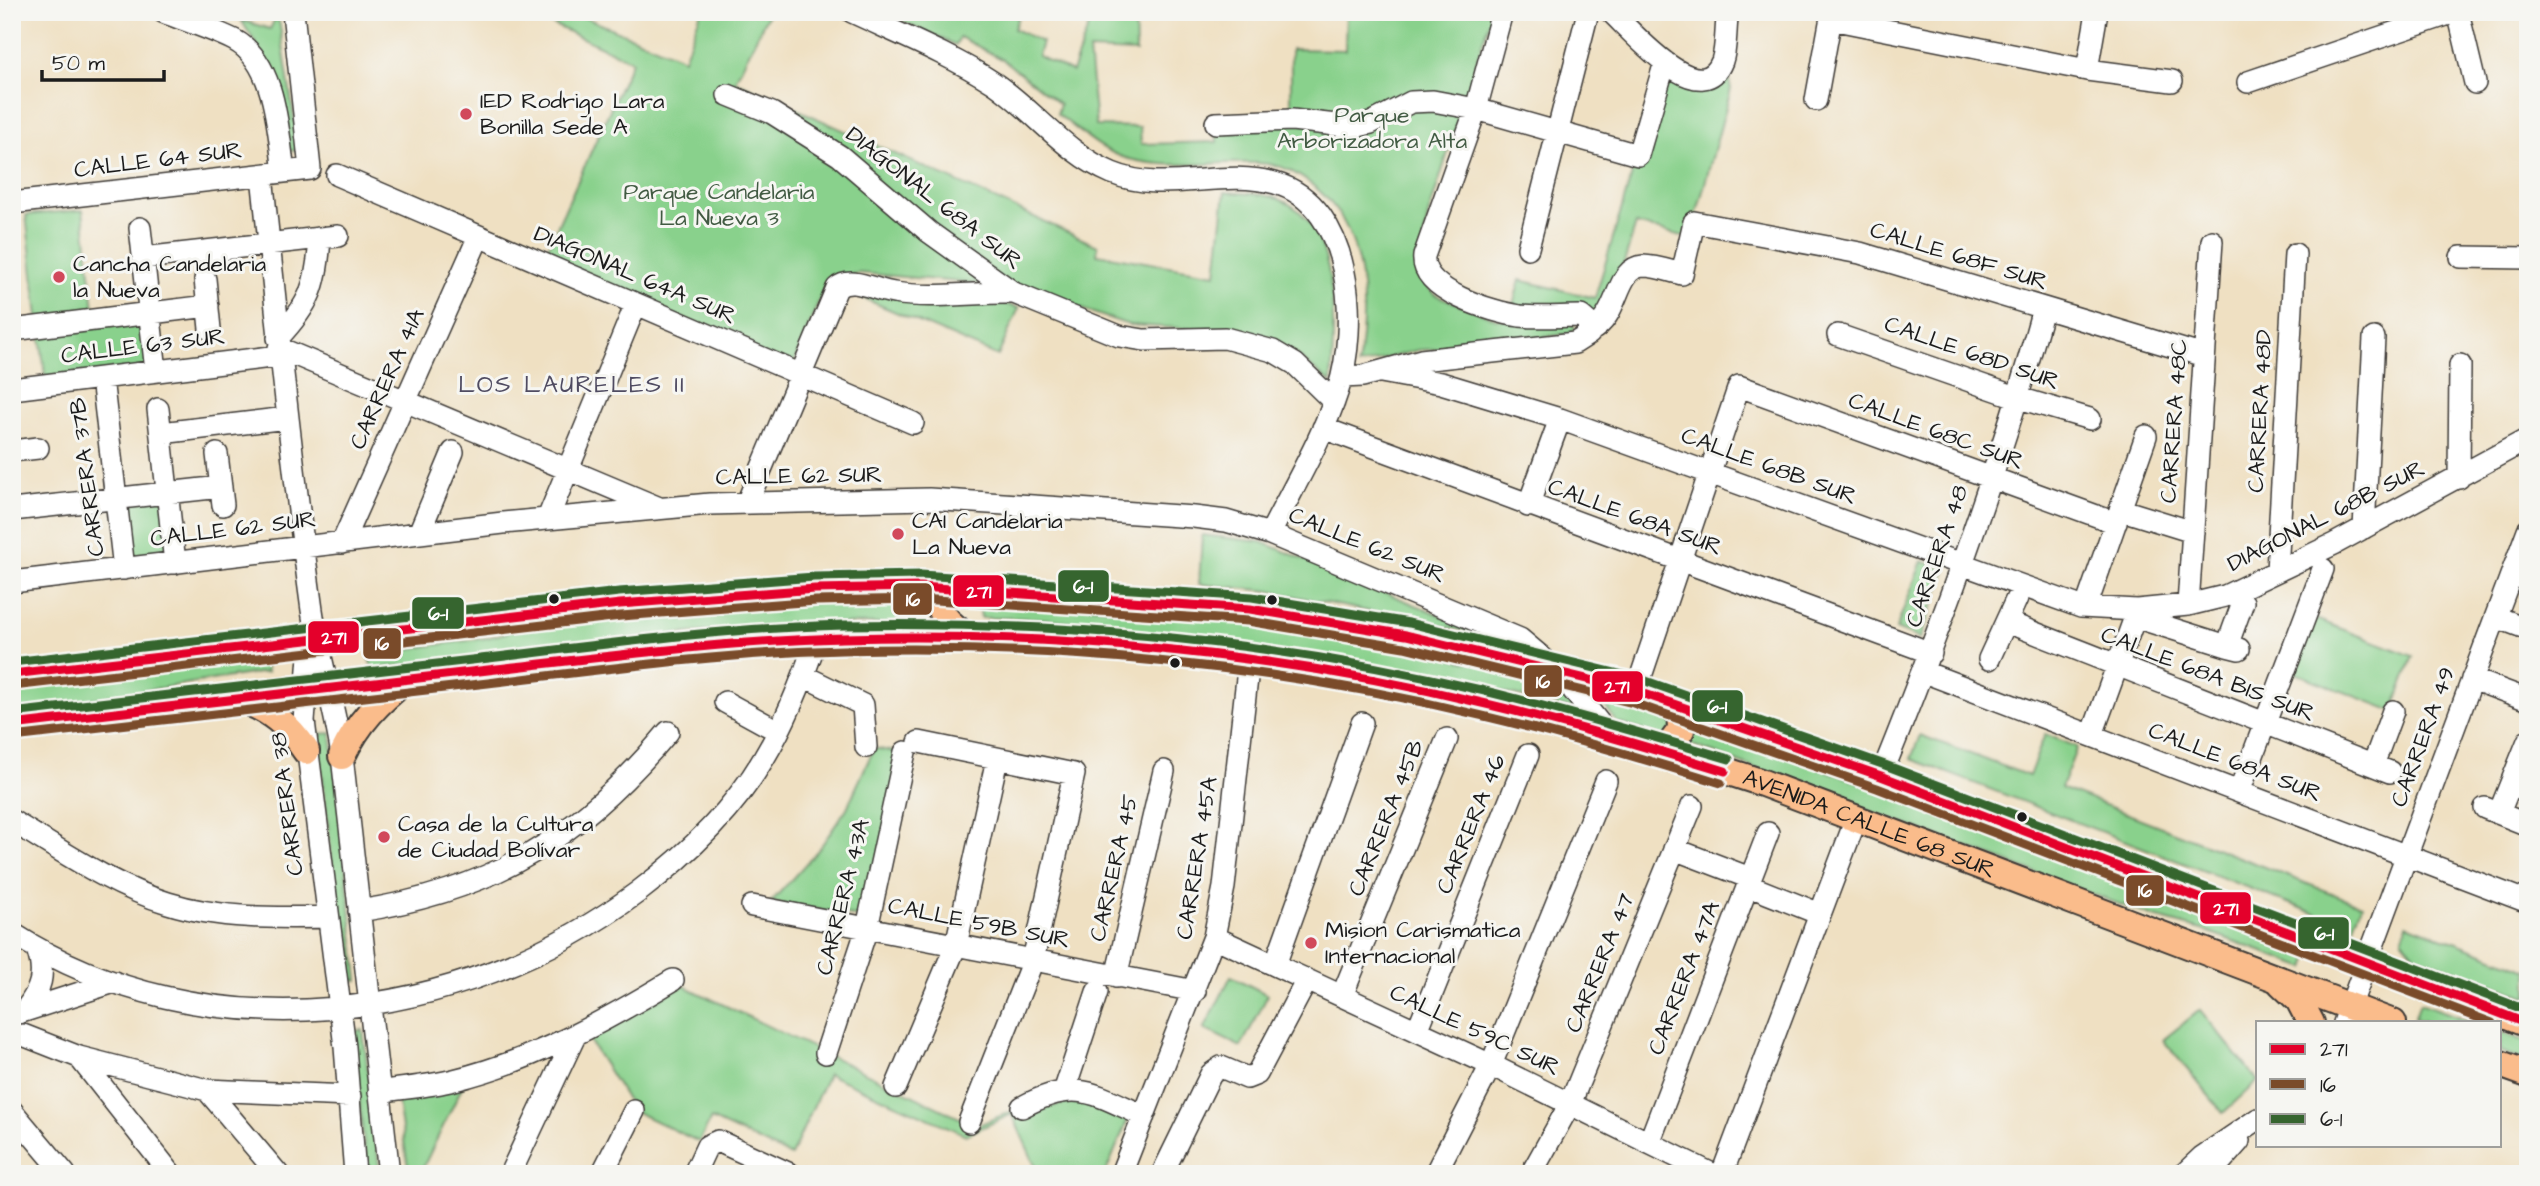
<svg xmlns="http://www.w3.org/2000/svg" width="2540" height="1186" font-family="'Architects Daughter',sans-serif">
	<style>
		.green { fill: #89d18c; stroke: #527654; stroke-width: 2 }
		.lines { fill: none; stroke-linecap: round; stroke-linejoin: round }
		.minor-casing { stroke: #3c3935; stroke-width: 24 }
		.major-casing { stroke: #3c3935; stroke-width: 30 }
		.minor { stroke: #fff; stroke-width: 21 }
		.major { stroke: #fabc8b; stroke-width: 26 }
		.bus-1-casing { stroke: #f6f6f2; stroke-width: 14 }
		.bus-2-casing { stroke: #f6f6f2; stroke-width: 14 }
		.bus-3-casing { stroke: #f6f6f2; stroke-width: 14 }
		.bus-1 { stroke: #e4002b; stroke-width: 9 }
		.bus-2 { stroke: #7a4b2a; stroke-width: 9 }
		.bus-3 { stroke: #36652f; stroke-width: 9 }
		.poi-dot { fill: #d1495b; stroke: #f6f6f2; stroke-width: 2.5 }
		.bus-dot { fill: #1c1c1c; stroke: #f6f6f2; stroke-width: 2.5 }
		.labels { text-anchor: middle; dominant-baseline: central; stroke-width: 6; stroke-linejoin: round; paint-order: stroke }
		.poi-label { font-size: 23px; fill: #1c1c1c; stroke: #f6f6f2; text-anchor: start }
		.park-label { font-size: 23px; fill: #425b43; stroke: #f6f6f2 }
		.street-label { font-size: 23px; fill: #1c1c1c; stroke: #f6f6f2 }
		.neighbourhood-label { font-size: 24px; letter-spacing: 2px; fill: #504c62; stroke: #f6f6f2 }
		.line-badge { stroke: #f6f6f2; stroke-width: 2.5 }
		.badge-label { font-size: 19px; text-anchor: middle; font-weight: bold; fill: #fff }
	</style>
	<rect width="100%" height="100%" fill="#f6f6f2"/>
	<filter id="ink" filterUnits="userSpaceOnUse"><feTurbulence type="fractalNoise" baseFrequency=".0143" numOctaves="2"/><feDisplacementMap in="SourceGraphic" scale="14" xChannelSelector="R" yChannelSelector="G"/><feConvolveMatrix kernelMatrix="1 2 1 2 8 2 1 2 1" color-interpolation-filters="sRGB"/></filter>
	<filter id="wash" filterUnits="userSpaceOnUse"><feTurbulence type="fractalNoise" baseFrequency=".00686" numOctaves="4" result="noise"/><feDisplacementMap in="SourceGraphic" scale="28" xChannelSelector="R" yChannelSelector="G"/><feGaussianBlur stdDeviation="1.57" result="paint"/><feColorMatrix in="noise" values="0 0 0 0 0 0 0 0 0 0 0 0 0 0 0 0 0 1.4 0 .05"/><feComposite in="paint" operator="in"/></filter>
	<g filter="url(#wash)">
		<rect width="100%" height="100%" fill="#efe0c2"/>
		<path class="green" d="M 526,12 L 572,12 L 684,59 L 701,12 L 769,12 L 735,81 L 1098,246 L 1097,254 L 1216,274 L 1225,192 C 1239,193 1254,193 1268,196 C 1344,212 1334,325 1331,383 L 1289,349 L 1195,329 L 1129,325 L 1016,287 L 859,273 L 832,278 L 825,286 L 792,367 L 543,258 L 632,61 Z
			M 890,12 L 972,12 L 979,15 L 980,12 L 1020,12 L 1014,29 L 1042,42 L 1038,56 L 1072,72 L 1094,12 L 1135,12 L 1136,52 L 1089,50 L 1096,126 L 1140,127 L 1141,144 L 1217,142 L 1216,123 L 1291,120 L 1291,49 L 1345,50 L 1346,12 L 1492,12 L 1428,216 L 1418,266 L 1419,277 L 1435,295 L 1497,319 L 1572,323 L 1575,328 L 1572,333 L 1480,347 L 1418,350 L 1358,366 C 1369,303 1366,225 1311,184 C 1299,175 1283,165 1268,164 C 1222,159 1174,171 1129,159 C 1102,152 1079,130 1057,114 L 1060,104 L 1002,59 L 960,37 L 956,45 L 911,26 Z
			M 277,15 L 280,26 L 299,150 L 287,151 L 271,68 L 241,20 L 270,29 Z
			M 1662,73 C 1686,89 1705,96 1728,76 L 1731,89 L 1690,238 L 1636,224 L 1614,295 L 1597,316 L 1567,305 L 1512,308 L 1520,280 L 1595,298 Z
			M 83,210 L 95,318 L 150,313 L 156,371 L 46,385 L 26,215 Z
			M 844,290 L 995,301 L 1019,308 L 998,356 Z
			M 167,494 L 174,552 L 123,558 L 116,500 Z
			M 1202,535 L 1262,542 L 1494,637 L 1269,591 L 1199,584 Z
			M 1922,561 L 1946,570 L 1920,639 L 1896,629 Z
			M 907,597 L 909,624 C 730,620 550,650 372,669 L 369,654 L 486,638 L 539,624 L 734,604 Z
			M 979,600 L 1061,604 L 1249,621 L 1407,648 L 1551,680 L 1576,710 C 1430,673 1283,651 1133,634 C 1107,631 1081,624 1055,620 C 1030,617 1005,618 981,618 Z
			M 2305,615 L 2413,656 L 2393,711 L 2285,669 Z
			M 264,657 L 267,672 C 181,683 98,700 12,711 L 12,687 Z
			M 1596,692 L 1878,788 L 2311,954 L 2306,968 L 2209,932 L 2154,917 L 1695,746 L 1617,723 Z
			M 331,733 L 358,980 L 345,981 L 318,734 Z
			M 2045,734 L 2077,747 L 2061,788 L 2362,905 L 2353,928 L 1911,759 L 1920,735 L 2029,776 Z
			M 874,748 L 910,755 L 876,920 L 771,902 L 819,849 L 847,808 Z
			M 2407,924 L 2528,970 L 2528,997 L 2415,955 L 2402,939 Z
			M 1231,976 L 1268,995 L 1241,1047 L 1204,1029 Z
			M 682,985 L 976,1126 L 1022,1107 L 1027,1114 C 1075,1098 1082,1100 1129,1117 L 1105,1174 L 1039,1174 L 1012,1114 L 966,1135 L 828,1074 L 791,1156 L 711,1119 L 699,1142 L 634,1111 L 589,1040 Z
			M 2420,1003 L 2476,1023 L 2428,1023 L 2414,1018 Z
			M 2200,1010 L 2258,1081 L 2223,1113 L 2163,1040 Z
			M 363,1030 L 380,1174 L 367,1174 L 352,1032 Z
			M 2500,1032 L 2528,1042 L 2528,1062 L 2500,1051 Z
			M 465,1081 L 420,1174 L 409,1174 L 397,1096 Z"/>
	</g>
	<g filter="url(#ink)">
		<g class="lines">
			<g class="minor-casing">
				<path id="minor" d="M 163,12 C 186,21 212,29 234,40 C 276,62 278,131 284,172
					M 852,12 C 899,34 951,55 994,83 C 1035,111 1066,154 1112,173 C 1165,195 1221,168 1275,183 C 1353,205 1359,326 1338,390 C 1322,440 1293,487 1270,534
					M 1611,12 C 1631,30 1701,114 1722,61 C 1727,47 1725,27 1728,12
					M 2458,12 L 2475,83
					M 1831,19 L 2087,70 L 2172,81
					M 2087,70 L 2097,12
					M 2248,82 L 2455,12
					M 728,95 L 772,113 L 840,156 L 929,232 L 1014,293 L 1119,336 L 1144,340 L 1225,338 L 1273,351 L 1295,364 L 1334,402
					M 1816,100 L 1832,12
					M 1216,123 L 1292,120 L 1354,127 L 1371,123 L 1411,102 L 1433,101 L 1476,109 L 1638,155 L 1665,62
					M 262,175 C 277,320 292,465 312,610 C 319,659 335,707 342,756 L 389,1174
					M 337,175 L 913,423
					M 12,203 L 310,169 L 293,12
					M 140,228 L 156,371
					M 1528,248 L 1588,12
					M 2461,257 L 2528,258
					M 143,258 L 338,236
					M 205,279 L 210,329
					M 12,330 L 208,306
					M 1590,331 C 1621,316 1614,268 1643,266 C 1655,266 1670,271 1682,274 L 1694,222 L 1860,253 L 2204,356
					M 1838,335 L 2019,398 L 2090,419
					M 278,338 C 310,304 317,286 320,238
					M 279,348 L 657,507
					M 1381,372 L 1441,383 L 1560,419 L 2081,607 L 2137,610 L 2188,605 L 2225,596 L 2334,544 L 2528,439
					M 1342,377 L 1363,376 L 1421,360 L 1575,343 L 1589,334 L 1588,322 L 1581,316 C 1561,316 1540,318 1520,316 C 1493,312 1420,291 1424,256 L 1476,109 L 1502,12
					M 102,378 L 124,569
					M 12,389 L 279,356
					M 158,409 L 175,563
					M 1323,428 L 1931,653
					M 161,433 L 287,418
					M 12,451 L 38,448
					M 217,454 L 223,505
					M 2459,478 L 2460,365
					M 747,503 L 837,288 C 851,275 876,291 894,293 C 933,299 974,292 1014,293
					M 1528,506 L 1560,419
					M 12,510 L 221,487
					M 2122,510 L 2193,532
					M 548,518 L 636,304
					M 2364,528 L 2374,338
					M 419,533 L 453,452
					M 342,543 L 479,236
					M 2277,571 L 2295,254
					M 12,582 L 503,523 L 710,504 L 929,499 L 1194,517 L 1226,521 L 1270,534 L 1520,639 L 1557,670 L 1608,734
					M 2188,605 L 2212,241
					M 2086,607 L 2146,436
					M 2496,617 L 2528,629
					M 2007,622 L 2390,772
					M 311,630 L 304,721 L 345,1047 L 355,1174
					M 2239,649 L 2227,646 L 2243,602
					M 1989,659 L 2017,598
					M 1924,672 L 2528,902
					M 804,676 L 863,705 L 866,747
					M 2472,679 L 2528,700
					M 1636,691 L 1739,386 L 2116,523
					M 725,702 L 778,731
					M 2092,735 L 2135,617 L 2227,646
					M 919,742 L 1074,774 L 1033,960 L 969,1122
					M 2373,765 L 2393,711
					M 1881,776 C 1943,623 1999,469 2043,309
					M 2239,792 L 2323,569
					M 2485,808 L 2528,825
					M 2499,813 L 2528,741
					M 12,821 C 62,851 112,886 168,903 C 219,919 276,918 328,917
					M 1674,849 L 1750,878
					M 1747,885 L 1820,914
					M 752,906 L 1195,991
					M 359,911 C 496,890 580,837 668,732
					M 12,933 C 204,1056 460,1025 638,892 C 687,855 733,811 764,758 C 787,720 803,679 817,637
					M 1214,937 L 1491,1065 L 1712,1174
					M 1275,965 L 1362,723
					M 1116,977 L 1164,771
					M 1342,996 L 1447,739
					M 25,1010 C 41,990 46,974 37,949
					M 12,1015 L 114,982
					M 2344,1023 L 2528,530
					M 1417,1031 L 1528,755
					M 23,1035 L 79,1057 L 207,1090 L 350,1096
					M 826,1053 L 867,928 L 905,752
					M 79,1057 L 171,1174
					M 896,1087 L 956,945 L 997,759
					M 1065,1089 L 1097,992
					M 207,1090 L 278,1174
					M 379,1092 C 404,1088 430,1086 454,1080 C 532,1061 604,1022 673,980
					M 1022,1107 C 1076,1078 1093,1093 1144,1116
					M 12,1111 L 65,1174
					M 1649,1143 L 1768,833
					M 1165,1168 L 1211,1074 L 1221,1067 L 1247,1078 L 1257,1074 L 1307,980
					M 510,1174 L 575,1036
					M 602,1174 L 634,1111
					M 694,1174 L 707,1146 L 718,1141 L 790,1174
					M 1121,1174 L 1214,937 L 1224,887 L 1249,660
					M 1435,1174 L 1491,1065 L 1606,781
					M 1531,1174 L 1570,1104 L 1692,806
					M 1722,1174 L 1856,819
					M 2184,1174 L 2202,1157 L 2258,1119
					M 2210,1174 L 2239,1141"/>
			</g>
			<g class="major-casing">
				<g id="major">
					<path d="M 949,588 C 926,609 953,628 971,638"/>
					<path d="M 12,674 L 620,604 L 815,589 L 920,587 L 1136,599 L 1250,609 L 1406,635 L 1636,691 L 1881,776 L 2528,1024"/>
					<path d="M 240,699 C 269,709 289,725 306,751"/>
					<path id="s1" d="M 12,725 C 174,706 336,686 498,667 C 604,655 710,641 816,637 C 1139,626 1455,679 1760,782 L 2393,1023"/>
					<path d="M 1666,750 L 1681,730 L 1680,706"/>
					<path d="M 342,756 C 358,722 379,701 408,678"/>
					<path d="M 2281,983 L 2299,1000 L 2311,1023"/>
					<path d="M 2500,1064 L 2528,1074"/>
				</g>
			</g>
			<use href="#minor" class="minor"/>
			<use href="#major" class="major"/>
			<g class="bus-1-casing">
				<path id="bus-1" d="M 12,674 L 620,604 L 815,589 L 920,587 L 1250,609 L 1406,635 L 1636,691 L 1881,776 L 2528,1024
					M 12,725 C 171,707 329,688 488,670 C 606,657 724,641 843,638 C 1056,632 1274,653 1482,703 C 1564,722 1644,746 1725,771"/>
			</g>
			<g class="bus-2-casing">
				<path id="bus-2" d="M 13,686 L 621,616 L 816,601 L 920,599 L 1248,621 L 1404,647 L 1633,703 L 1877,788 L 2492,1023
					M 13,737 C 171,719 330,701 488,683 C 606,669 723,653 842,650 C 1054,644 1272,665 1479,715 C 1561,734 1641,758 1721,783"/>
			</g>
			<g class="bus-3-casing">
				<path id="bus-3" d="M 12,662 L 619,592 L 814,577 L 921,575 L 1252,597 L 1409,623 L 1640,679 L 1885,765 L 2528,1011
					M 12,713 C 171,694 330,676 489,658 C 607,644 725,628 845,625 C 1059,621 1277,641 1485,691 C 1567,711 1648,735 1729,759"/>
			</g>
			<use href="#bus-1" class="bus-1"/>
			<use href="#bus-2" class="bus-2"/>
			<use href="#bus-3" class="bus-3"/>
		</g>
	</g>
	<g class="poi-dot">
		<circle cx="466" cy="114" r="7"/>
		<circle cx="59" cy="277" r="7"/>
		<circle cx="898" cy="534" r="7"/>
		<circle cx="384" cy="837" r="7"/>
		<circle cx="1311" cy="943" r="7"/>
	</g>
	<g class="bus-dot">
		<circle cx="554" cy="599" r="6"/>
		<circle cx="1272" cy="600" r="6"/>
		<circle cx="1175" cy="663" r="6"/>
		<circle cx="2022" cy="817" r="6"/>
	</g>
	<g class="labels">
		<g class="poi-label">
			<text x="480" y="101">IED Rodrigo Lara<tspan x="480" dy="26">Bonilla Sede A</tspan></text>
			<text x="73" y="264">Cancha Candelaria<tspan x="73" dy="26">la Nueva</tspan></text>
			<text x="912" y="521">CAI Candelaria<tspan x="912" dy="26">La Nueva</tspan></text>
			<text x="398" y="824">Casa de la Cultura<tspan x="398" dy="26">de Ciudad Bolívar</tspan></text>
			<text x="1325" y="930">Mision Carismatica<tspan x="1325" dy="26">Internacional</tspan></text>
		</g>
		<g class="park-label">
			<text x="1372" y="115">Parque<tspan x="1372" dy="26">Arborizadora Alta</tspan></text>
			<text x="719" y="192">Parque Candelaria<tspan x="719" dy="26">La Nueva 3</tspan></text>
		</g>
		<g class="street-label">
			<text transform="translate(158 160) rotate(-7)">CALLE 64 SUR</text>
			<text transform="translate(934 198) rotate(38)">DIAGONAL 68A SUR</text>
			<text transform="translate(1959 256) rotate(17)">CALLE 68F SUR</text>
			<text transform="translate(635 275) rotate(23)">DIAGONAL 64A SUR</text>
			<text transform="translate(143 346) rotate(-7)">CALLE 63 SUR</text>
			<text transform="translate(1972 353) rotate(19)">CALLE 68D SUR</text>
			<text transform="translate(387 379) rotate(-66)">CARRERA 41A</text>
			<text transform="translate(2260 411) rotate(-87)">CARRERA 48D</text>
			<text transform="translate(2174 421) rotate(-86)">CARRERA 48C</text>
			<text transform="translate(1936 431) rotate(20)">CALLE 68C SUR</text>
			<text transform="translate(1769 466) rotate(20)">CALLE 68B SUR</text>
			<text transform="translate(799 476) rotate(-1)">CALLE 62 SUR</text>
			<text transform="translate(87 477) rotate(-97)">CARRERA 37B</text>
			<text transform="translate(2326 516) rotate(-27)">DIAGONAL 68B SUR</text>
			<text transform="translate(1635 517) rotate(20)">CALLE 68A SUR</text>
			<text transform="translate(233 529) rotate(-7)">CALLE 62 SUR</text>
			<text transform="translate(1367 545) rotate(22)">CALLE 62 SUR</text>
			<text transform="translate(1937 556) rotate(-71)">CARRERA 48</text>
			<text transform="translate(2208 674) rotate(21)">CALLE 68A BIS SUR</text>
			<text transform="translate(2423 737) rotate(-70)">CARRERA 49</text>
			<text transform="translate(2235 762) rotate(21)">CALLE 68A SUR</text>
			<text transform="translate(287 804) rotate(-97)">CARRERA 38</text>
			<text transform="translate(1386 818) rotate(-68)">CARRERA 45B</text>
			<text transform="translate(1471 824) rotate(-68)">CARRERA 46</text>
			<text stroke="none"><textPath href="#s1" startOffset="1886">AVENIDA CALLE 68 SUR</textPath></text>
			<text transform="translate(1197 858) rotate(-81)">CARRERA 45A</text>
			<text transform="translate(1114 868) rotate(-77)">CARRERA 45</text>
			<text transform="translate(843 897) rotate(-76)">CARRERA 43A</text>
			<text transform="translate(979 923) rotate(11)">CALLE 59B SUR</text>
			<text transform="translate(1600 963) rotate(-68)">CARRERA 47</text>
			<text transform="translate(1684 978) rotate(-69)">CARRERA 47A</text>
			<text transform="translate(1475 1030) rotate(25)">CALLE 59C SUR</text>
		</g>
		<g class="neighbourhood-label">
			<text x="572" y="385">LOS LAURELES II</text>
		</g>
	</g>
	<g class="line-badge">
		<rect x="1057" y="569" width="53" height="34" rx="7" fill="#36652f"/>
		<rect x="952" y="574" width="53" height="34" rx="7" fill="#e4002b"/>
		<rect x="892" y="582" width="41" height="34" rx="7" fill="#7a4b2a"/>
		<rect x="411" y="596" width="54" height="34" rx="7" fill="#36652f"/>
		<rect x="307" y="620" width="53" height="34" rx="7" fill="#e4002b"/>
		<rect x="362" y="627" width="40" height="33" rx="7" fill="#7a4b2a"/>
		<rect x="1523" y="664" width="40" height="34" rx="7" fill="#7a4b2a"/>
		<rect x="1591" y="670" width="53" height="33" rx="7" fill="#e4002b"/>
		<rect x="1691" y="689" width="53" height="34" rx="7" fill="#36652f"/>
		<rect x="2125" y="874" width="40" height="33" rx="7" fill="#7a4b2a"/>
		<rect x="2199" y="891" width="53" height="34" rx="7" fill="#e4002b"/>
		<rect x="2297" y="916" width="53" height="34" rx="7" fill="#36652f"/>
	</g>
	<g class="badge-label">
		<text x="1083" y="593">6-1</text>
		<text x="979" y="598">271</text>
		<text x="913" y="606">16</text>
		<text x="438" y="620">6-1</text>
		<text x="334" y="644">271</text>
		<text x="382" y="650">16</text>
		<text x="1543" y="688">16</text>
		<text x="1617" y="693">271</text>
		<text x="1717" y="713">6-1</text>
		<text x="2145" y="897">16</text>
		<text x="2226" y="915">271</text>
		<text x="2324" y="940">6-1</text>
	</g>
	<rect width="2540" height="1186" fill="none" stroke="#f6f6f2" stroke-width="42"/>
	<rect x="2256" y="1021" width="245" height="126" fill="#f6f6f2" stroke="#9f9f9c" stroke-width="2"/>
	<rect x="2270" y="1044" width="35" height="10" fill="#e4002b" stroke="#9f9f9c" stroke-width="2"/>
	<text x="2320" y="1056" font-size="21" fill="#1c1c1c">271</text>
	<rect x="2270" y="1079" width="35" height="10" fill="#7a4b2a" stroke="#9f9f9c" stroke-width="2"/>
	<text x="2320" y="1092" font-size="21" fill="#1c1c1c">16</text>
	<rect x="2270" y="1114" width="35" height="10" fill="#36652f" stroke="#9f9f9c" stroke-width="2"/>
	<text x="2320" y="1126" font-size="21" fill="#1c1c1c">6-1</text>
	<path d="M42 70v10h122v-10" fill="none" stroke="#1c1c1c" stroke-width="3.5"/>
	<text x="52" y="70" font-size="21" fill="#1c1c1c" stroke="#f6f6f2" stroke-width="5" paint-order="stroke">50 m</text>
</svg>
